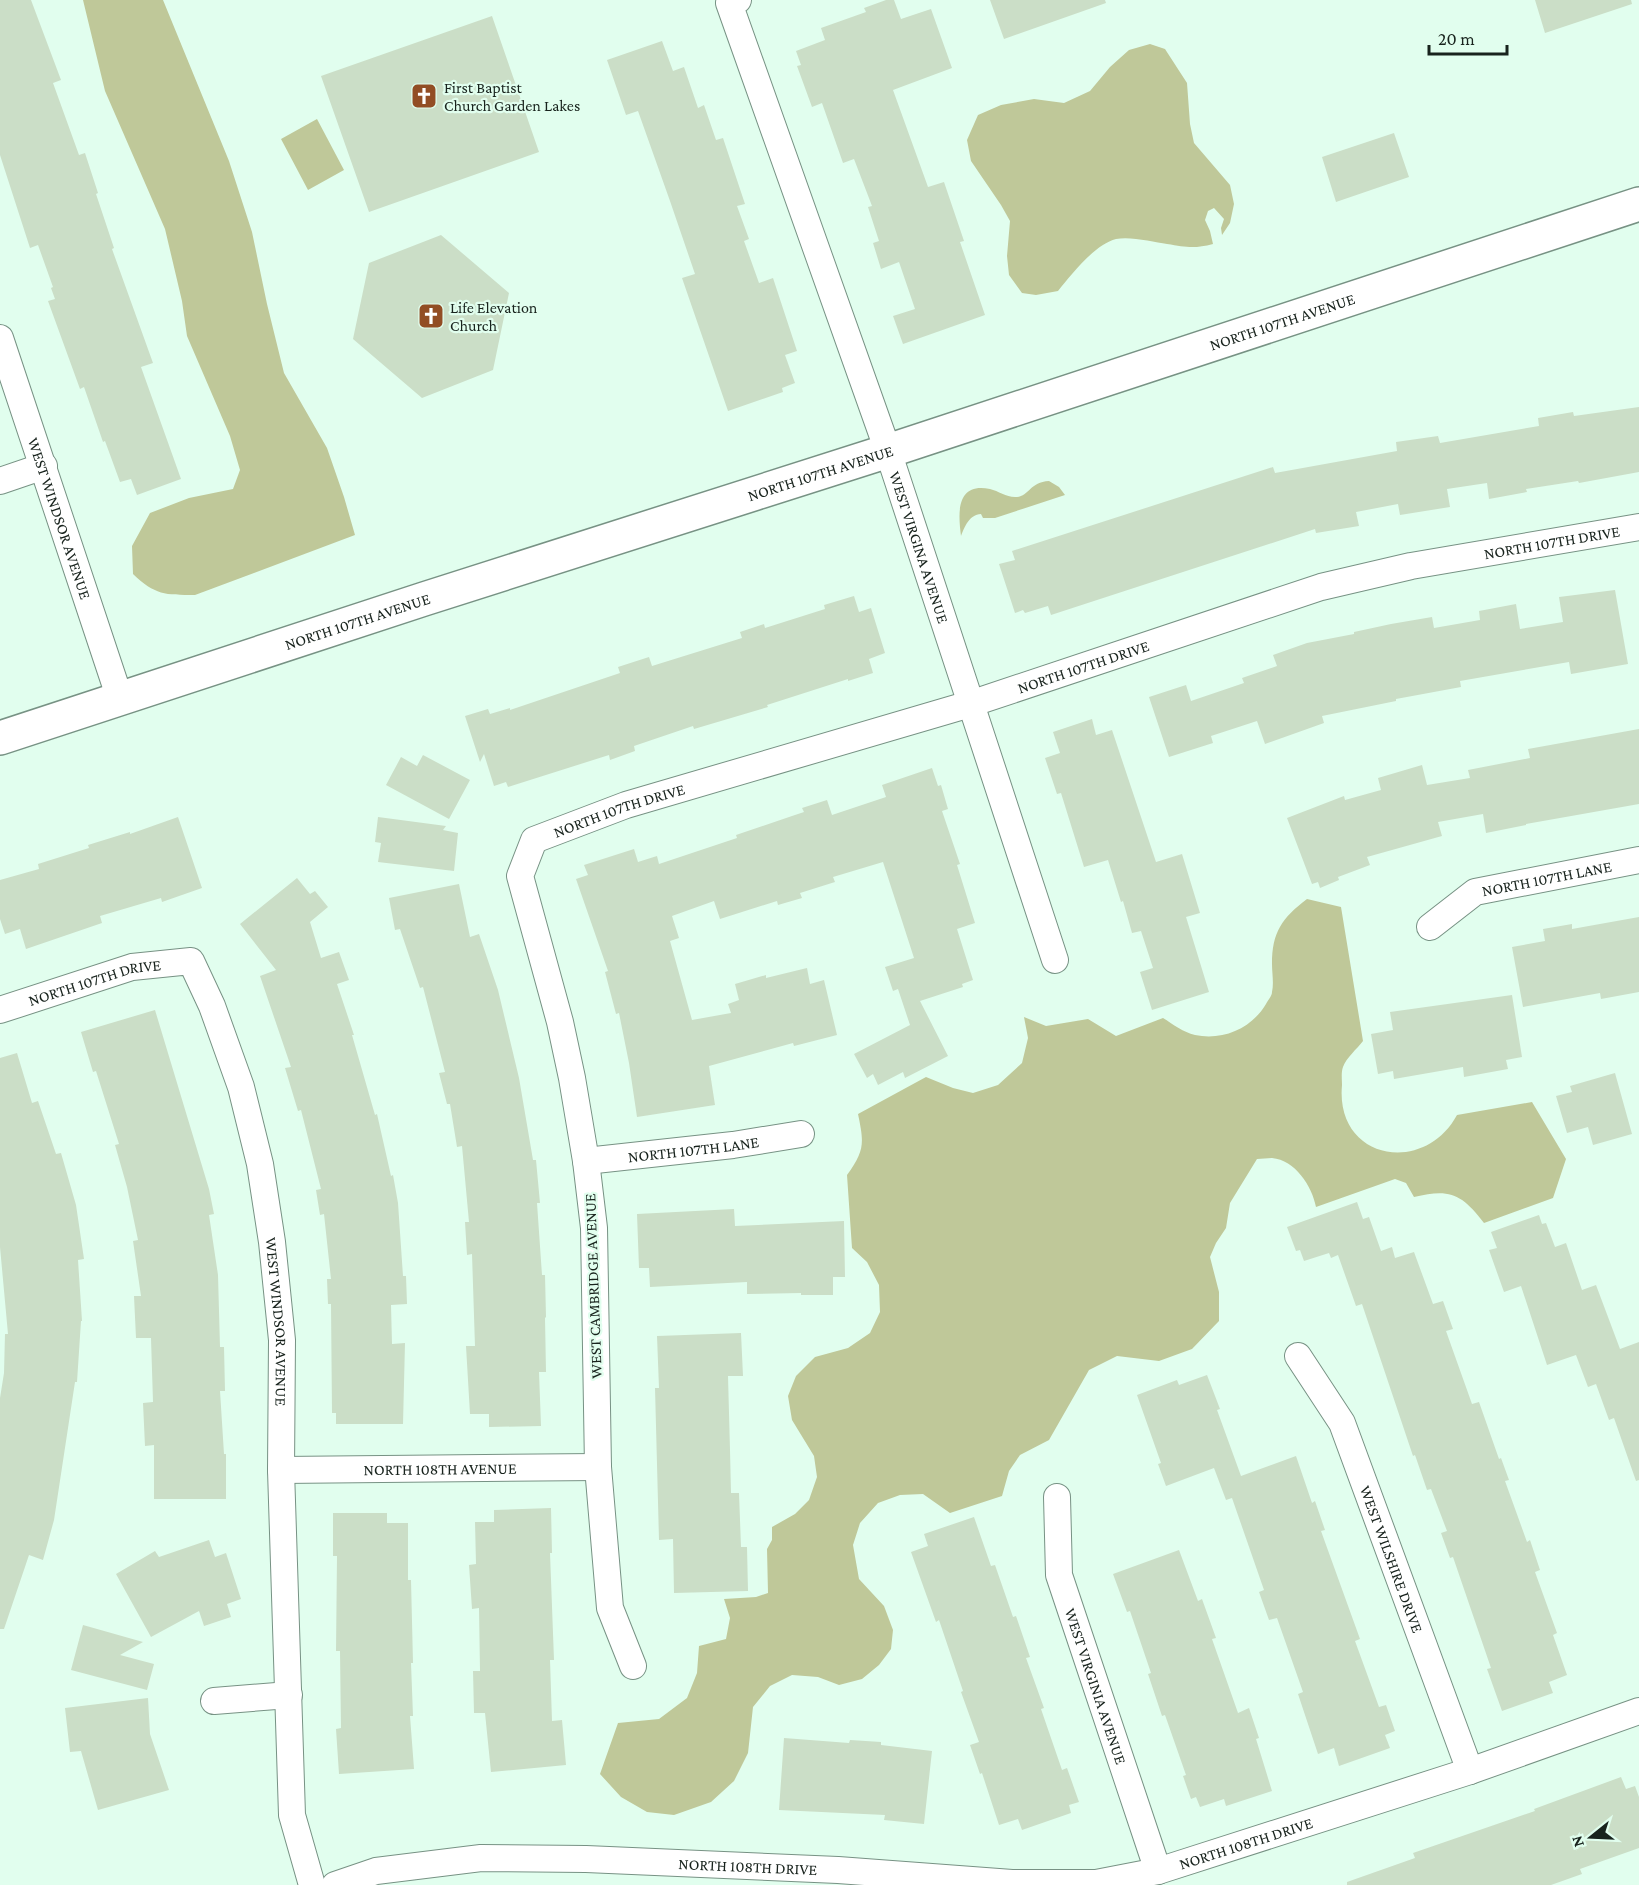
<svg xmlns="http://www.w3.org/2000/svg" width="1639" height="1885" font-family="'Crimson Pro',serif">
	<style>
		.green { fill: #bfc899 }
		.building { fill: #cbdec7 }
		.lines { fill: none; stroke-linecap: round; stroke-linejoin: round }
		.minor-casing { stroke: #779284; stroke-width: 28 }
		.secondary-casing { stroke: #779284; stroke-width: 36 }
		.minor { stroke: #fff; stroke-width: 26 }
		.secondary { stroke: #fff; stroke-width: 33 }
		.labels { text-anchor: middle; dominant-baseline: central; stroke-width: 4.5; stroke-linejoin: round; paint-order: stroke }
		.poi-label { font-size: 16px; fill: #18231d; stroke: #e1feee; text-anchor: start }
		.street-label { font-size: 16px; fill: #18231d; stroke: #e1feee }
	</style>
	<rect width="100%" height="100%" fill="#e1feee"/>
	<path class="green" d="M 83,0 L 163,0 L 229,161 L 252,232 L 267,304 L 284,373 L 327,448 L 344,497 L 355,535 L 195,595 C 165,595 155,595 133,574 L 132,546 L 150,513 L 189,498 L 233,489 L 240,470 L 230,436 L 187,336 L 182,301 L 165,229 L 105,91 Z
		M 1150,44 L 1165,49 L 1187,83 L 1190,124 L 1194,143 L 1230,185 L 1234,204 L 1230,223 L 1222,235 L 1221,228 L 1224,219 L 1214,208 L 1208,211 L 1205,220 L 1210,231 L 1213,244 C 1194,249 1186,247 1167,244 C 1154,242 1130,236 1116,239 C 1095,244 1071,275 1058,291 L 1036,295 L 1022,293 L 1009,275 L 1007,256 L 1010,221 L 1001,205 L 971,161 L 967,140 L 978,115 L 1001,105 L 1034,99 L 1064,103 L 1090,91 L 1110,67 L 1129,50 Z
		M 317,119 L 344,170 L 308,190 L 281,139 Z
		M 1049,481 L 1059,487 L 1065,495 L 995,518 L 983,518 L 981,514 C 969,515 965,526 961,536 C 958,513 956,482 990,489 C 999,491 1007,498 1017,497 C 1029,496 1030,482 1049,481 Z
		M 1307,899 L 1341,907 L 1363,1041 C 1357,1049 1346,1058 1343,1067 C 1341,1072 1342,1080 1342,1085 C 1335,1160 1424,1176 1457,1115 L 1532,1102 L 1566,1159 L 1553,1198 L 1484,1223 C 1462,1194 1450,1188 1414,1197 L 1406,1183 L 1395,1179 L 1316,1207 C 1312,1186 1295,1160 1272,1158 C 1267,1158 1262,1159 1257,1159 L 1230,1203 L 1226,1228 L 1216,1243 L 1210,1257 L 1219,1292 L 1219,1321 L 1192,1349 L 1159,1361 L 1117,1356 L 1089,1370 L 1049,1440 L 1020,1455 L 1009,1471 L 1002,1496 L 950,1513 L 923,1494 L 900,1495 L 878,1503 L 860,1523 L 853,1545 L 859,1579 L 884,1606 L 893,1630 L 891,1649 L 879,1665 L 862,1679 L 839,1685 L 818,1677 L 792,1675 L 770,1686 L 753,1707 L 748,1753 L 734,1781 L 711,1802 L 674,1815 L 647,1812 L 621,1797 L 600,1774 L 618,1723 L 659,1719 L 687,1698 L 697,1673 L 699,1646 L 726,1639 L 730,1618 L 724,1599 L 756,1597 L 768,1593 L 767,1549 L 772,1540 L 772,1527 L 795,1514 L 809,1500 L 817,1477 L 814,1456 L 792,1420 L 788,1396 L 796,1376 L 815,1357 L 848,1348 L 870,1333 L 880,1312 L 879,1285 L 867,1262 L 852,1248 L 847,1175 C 865,1150 864,1143 858,1114 L 926,1077 L 953,1088 L 973,1093 L 998,1085 L 1022,1063 L 1028,1038 L 1024,1017 L 1046,1026 L 1088,1019 L 1116,1036 L 1163,1018 C 1174,1025 1183,1032 1195,1035 C 1223,1041 1252,1028 1266,1004 C 1268,1000 1272,996 1272,992 C 1274,983 1272,973 1272,964 C 1272,932 1282,918 1307,899 Z"/>
	<path class="building" d="M 0,0 L 31,0 L 61,80 L 53,83 L 79,155 L 85,153 L 98,193 L 96,194 L 114,248 L 112,249 L 153,363 L 141,367 L 181,479 L 137,495 L 131,479 L 120,482 L 105,441 L 103,442 L 84,387 L 80,389 L 48,301 L 55,299 L 51,288 L 53,287 L 38,245 L 30,248 L 0,155 Z
		M 886,0 L 894,0 L 901,19 L 931,9 L 952,68 L 893,90 L 928,187 L 944,182 L 964,241 L 960,242 L 985,315 L 903,344 L 893,316 L 915,309 L 899,262 L 881,269 L 873,243 L 879,241 L 868,207 L 872,206 L 854,159 L 843,163 L 822,103 L 812,107 L 797,66 L 801,65 L 796,51 L 825,40 L 821,28 L 866,12 L 864,8 Z
		M 990,0 L 1105,0 L 1106,3 L 1004,39 Z
		M 1535,0 L 1631,0 L 1632,4 L 1545,33 Z
		M 492,16 L 539,152 L 369,212 L 321,76 Z
		M 662,41 L 673,71 L 684,67 L 698,108 L 704,105 L 716,140 L 723,138 L 745,204 L 737,206 L 749,239 L 744,241 L 759,283 L 773,278 L 797,351 L 785,355 L 795,383 L 782,388 L 783,392 L 728,411 L 682,278 L 695,274 L 670,201 L 638,111 L 626,115 L 607,60 Z
		M 1394,133 L 1409,177 L 1336,202 L 1322,157 Z
		M 441,235 L 509,293 L 493,370 L 422,398 L 353,339 L 369,263 Z
		M 1639,407 L 1639,472 L 1579,483 L 1578,481 L 1526,489 L 1527,492 L 1489,499 L 1487,483 L 1447,489 L 1450,507 L 1400,515 L 1398,504 L 1356,512 L 1359,526 L 1316,533 L 1315,529 L 1051,615 L 1048,606 L 1025,613 L 1023,610 L 1015,613 L 999,564 L 1015,560 L 1012,551 L 1273,467 L 1275,473 L 1397,451 L 1396,442 L 1438,436 L 1440,443 L 1539,426 L 1538,418 L 1573,412 L 1574,416 Z
		M 1615,590 L 1628,664 L 1571,674 L 1569,662 L 1460,681 L 1461,687 L 1396,699 L 1396,701 L 1322,716 L 1324,723 L 1265,744 L 1257,721 L 1211,736 L 1213,743 L 1169,757 L 1149,697 L 1186,685 L 1191,701 L 1244,683 L 1242,678 L 1277,666 L 1273,655 L 1307,643 L 1354,634 L 1354,632 L 1391,624 L 1432,617 L 1434,628 L 1480,620 L 1479,611 L 1516,604 L 1520,629 L 1563,622 L 1559,597 Z
		M 854,596 L 859,612 L 871,608 L 885,653 L 869,659 L 873,673 L 848,681 L 848,679 L 767,705 L 768,707 L 694,729 L 693,726 L 634,746 L 635,751 L 610,760 L 609,755 L 508,787 L 506,782 L 494,786 L 484,754 L 480,762 L 465,716 L 488,709 L 490,714 L 510,708 L 510,710 L 620,673 L 618,667 L 649,657 L 652,666 L 742,638 L 740,632 L 764,624 L 765,628 L 825,609 L 824,605 Z
		M 1092,719 L 1096,735 L 1112,730 L 1156,862 L 1182,854 L 1200,913 L 1186,917 L 1209,992 L 1152,1010 L 1140,972 L 1153,968 L 1141,931 L 1132,933 L 1123,901 L 1121,902 L 1108,860 L 1084,867 L 1061,793 L 1057,794 L 1045,758 L 1060,753 L 1053,732 Z
		M 1639,729 L 1639,804 L 1526,824 L 1526,825 L 1486,833 L 1483,814 L 1438,822 L 1442,836 L 1367,857 L 1370,865 L 1338,877 L 1339,880 L 1320,888 L 1318,882 L 1312,884 L 1287,818 L 1344,796 L 1345,800 L 1381,790 L 1378,778 L 1422,765 L 1427,785 L 1470,778 L 1468,770 L 1530,758 L 1528,749 Z
		M 423,755 L 470,780 L 449,819 L 386,785 L 401,757 L 417,766 Z
		M 932,768 L 938,786 L 941,785 L 948,809 L 942,811 L 960,864 L 957,865 L 975,923 L 957,929 L 973,980 L 962,984 L 963,987 L 920,1001 L 948,1056 L 905,1078 L 903,1072 L 878,1085 L 873,1074 L 867,1078 L 854,1054 L 910,1025 L 898,989 L 893,991 L 885,967 L 914,958 L 883,862 L 833,877 L 835,882 L 800,893 L 802,898 L 778,905 L 777,901 L 720,919 L 714,901 L 672,916 L 679,938 L 670,941 L 692,1020 L 731,1013 L 728,1004 L 739,1000 L 735,984 L 766,975 L 766,978 L 807,968 L 810,984 L 824,980 L 837,1035 L 794,1046 L 793,1043 L 709,1066 L 715,1105 L 637,1117 L 629,1063 L 619,1013 L 616,1014 L 605,972 L 608,971 L 576,879 L 588,875 L 584,865 L 634,849 L 638,862 L 657,856 L 659,864 L 737,838 L 736,835 L 792,816 L 804,812 L 802,808 L 827,800 L 832,815 L 886,797 L 882,785 Z
		M 178,817 L 202,888 L 162,902 L 161,898 L 100,916 L 102,923 L 26,949 L 20,929 L 5,934 L 0,919 L 0,880 L 39,869 L 38,864 L 89,848 L 88,845 L 130,832 L 130,834 Z
		M 378,817 L 446,826 L 443,830 L 458,833 L 454,871 L 378,862 L 381,843 L 375,842 Z
		M 297,878 L 310,894 L 315,891 L 328,907 L 310,922 L 321,958 L 339,952 L 349,980 L 337,984 L 354,1035 L 352,1035 L 375,1115 L 377,1114 L 391,1176 L 393,1175 L 398,1203 L 403,1276 L 406,1276 L 407,1304 L 391,1305 L 392,1344 L 405,1343 L 403,1424 L 336,1424 L 336,1413 L 332,1413 L 331,1304 L 328,1304 L 327,1279 L 331,1279 L 324,1214 L 320,1215 L 316,1190 L 321,1189 L 301,1110 L 298,1111 L 285,1068 L 291,1067 L 260,976 L 276,970 L 240,924 Z
		M 459,884 L 470,937 L 479,934 L 498,990 L 519,1078 L 533,1160 L 536,1160 L 540,1203 L 537,1203 L 542,1275 L 545,1275 L 546,1317 L 545,1318 L 546,1372 L 539,1372 L 541,1426 L 489,1427 L 489,1414 L 470,1414 L 466,1346 L 475,1346 L 472,1254 L 467,1255 L 465,1222 L 469,1222 L 462,1146 L 457,1147 L 450,1104 L 447,1104 L 439,1073 L 445,1072 L 423,987 L 420,988 L 400,929 L 395,930 L 389,898 Z
		M 1639,917 L 1639,992 L 1601,999 L 1600,993 L 1523,1007 L 1512,947 L 1545,941 L 1543,929 L 1572,924 L 1572,929 Z
		M 1512,995 L 1522,1057 L 1506,1060 L 1508,1069 L 1464,1077 L 1463,1067 L 1394,1079 L 1393,1071 L 1378,1074 L 1371,1034 L 1393,1030 L 1390,1012 Z
		M 155,1010 L 209,1189 L 214,1214 L 209,1215 L 218,1275 L 220,1347 L 224,1347 L 225,1391 L 220,1391 L 224,1454 L 226,1454 L 226,1499 L 154,1499 L 154,1445 L 145,1446 L 143,1403 L 153,1402 L 151,1338 L 136,1338 L 134,1296 L 141,1296 L 133,1241 L 138,1240 L 127,1187 L 115,1145 L 119,1144 L 96,1071 L 93,1072 L 81,1032 Z
		M 17,1053 L 32,1103 L 38,1101 L 56,1154 L 61,1153 L 76,1205 L 84,1259 L 78,1260 L 82,1321 L 81,1321 L 77,1382 L 75,1382 L 54,1520 L 43,1560 L 29,1555 L 4,1629 L 0,1629 L 0,1398 L 4,1373 L 5,1334 L 8,1334 L 0,1247 L 0,1058 Z
		M 1615,1073 L 1632,1134 L 1593,1145 L 1588,1127 L 1567,1133 L 1556,1096 L 1572,1092 L 1570,1086 Z
		M 1357,1202 L 1363,1219 L 1369,1217 L 1381,1251 L 1392,1247 L 1395,1258 L 1414,1252 L 1433,1304 L 1443,1301 L 1453,1329 L 1446,1331 L 1472,1404 L 1479,1402 L 1499,1459 L 1501,1458 L 1509,1480 L 1505,1481 L 1527,1542 L 1530,1540 L 1540,1570 L 1535,1572 L 1557,1633 L 1553,1635 L 1567,1675 L 1549,1682 L 1553,1693 L 1502,1711 L 1487,1669 L 1491,1668 L 1453,1557 L 1450,1558 L 1441,1533 L 1447,1531 L 1431,1489 L 1427,1490 L 1415,1455 L 1413,1456 L 1362,1304 L 1356,1306 L 1338,1255 L 1331,1258 L 1329,1253 L 1304,1261 L 1300,1250 L 1296,1251 L 1287,1227 Z
		M 734,1209 L 735,1226 L 844,1221 L 845,1277 L 833,1277 L 833,1295 L 801,1295 L 801,1293 L 747,1294 L 747,1282 L 650,1287 L 649,1268 L 639,1268 L 637,1214 Z
		M 1539,1215 L 1542,1224 L 1546,1223 L 1555,1247 L 1566,1243 L 1582,1290 L 1596,1285 L 1620,1349 L 1639,1342 L 1639,1480 L 1636,1481 L 1614,1418 L 1609,1420 L 1596,1384 L 1588,1387 L 1576,1355 L 1547,1365 L 1521,1286 L 1504,1292 L 1489,1250 L 1497,1248 L 1491,1232 Z
		M 741,1333 L 743,1376 L 728,1376 L 730,1450 L 731,1493 L 739,1493 L 741,1547 L 747,1547 L 748,1591 L 674,1593 L 673,1539 L 659,1540 L 655,1388 L 659,1388 L 657,1336 Z
		M 1207,1375 L 1220,1409 L 1217,1410 L 1241,1476 L 1296,1456 L 1312,1503 L 1315,1501 L 1325,1530 L 1321,1531 L 1360,1639 L 1355,1641 L 1379,1707 L 1386,1705 L 1395,1731 L 1385,1735 L 1390,1748 L 1339,1766 L 1334,1748 L 1318,1754 L 1298,1694 L 1303,1692 L 1277,1618 L 1269,1620 L 1259,1592 L 1264,1590 L 1232,1498 L 1226,1500 L 1214,1468 L 1166,1486 L 1158,1464 L 1161,1463 L 1137,1395 L 1177,1380 L 1179,1385 Z
		M 551,1508 L 552,1553 L 550,1553 L 554,1660 L 550,1660 L 552,1721 L 562,1720 L 566,1765 L 491,1772 L 485,1713 L 474,1713 L 473,1671 L 480,1671 L 479,1608 L 472,1609 L 469,1565 L 476,1564 L 475,1522 L 494,1522 L 494,1510 Z
		M 333,1513 L 387,1513 L 387,1523 L 408,1523 L 408,1580 L 411,1580 L 413,1663 L 411,1663 L 413,1716 L 410,1716 L 414,1769 L 339,1774 L 336,1729 L 341,1728 L 340,1651 L 336,1651 L 337,1556 L 333,1556 Z
		M 974,1517 L 991,1566 L 995,1565 L 1013,1617 L 1016,1616 L 1030,1657 L 1026,1658 L 1044,1708 L 1041,1709 L 1062,1770 L 1067,1768 L 1079,1802 L 1069,1805 L 1071,1813 L 1022,1830 L 1018,1819 L 999,1825 L 982,1773 L 980,1774 L 970,1745 L 979,1742 L 961,1692 L 963,1691 L 939,1620 L 936,1622 L 911,1552 L 928,1546 L 924,1534 Z
		M 209,1540 L 215,1557 L 226,1553 L 241,1599 L 227,1604 L 231,1617 L 204,1626 L 199,1611 L 151,1637 L 116,1574 L 155,1551 L 159,1557 Z
		M 1179,1550 L 1198,1601 L 1202,1599 L 1216,1638 L 1212,1639 L 1238,1713 L 1249,1708 L 1259,1738 L 1256,1739 L 1272,1791 L 1226,1806 L 1224,1799 L 1200,1807 L 1196,1797 L 1191,1799 L 1183,1776 L 1186,1775 L 1165,1715 L 1162,1716 L 1148,1674 L 1151,1673 L 1130,1611 L 1127,1612 L 1113,1574 Z
		M 83,1625 L 143,1642 L 120,1655 L 154,1664 L 147,1690 L 71,1670 Z
		M 148,1698 L 150,1734 L 169,1790 L 98,1810 L 81,1751 L 70,1752 L 65,1708 Z
		M 784,1738 L 849,1743 L 850,1740 L 881,1742 L 881,1745 L 932,1751 L 924,1824 L 884,1820 L 885,1815 L 779,1810 Z
		M 1621,1777 L 1626,1789 L 1635,1786 L 1639,1797 L 1639,1848 L 1580,1869 L 1582,1874 L 1551,1885 L 1347,1885 L 1347,1882 L 1415,1858 L 1413,1853 L 1535,1811 L 1534,1809 Z"/>
	<g class="lines">
		<g class="minor-casing">
			<g id="minor">
				<path id="s1" d="M 738,0 L 729,3 L 888,451 L 1055,960"/>
				<path id="s2" d="M 0,338 L 120,699"/>
				<path d="M 0,481 L 44,466"/>
				<path id="s3" d="M 1430,927 L 1475,892 L 1639,860"/>
				<path id="s4" d="M 0,1010 L 132,967 L 191,961 L 212,1006 L 241,1087 L 260,1164 L 272,1242 L 282,1340 L 281,1470 L 292,1815 L 312,1885"/>
				<path id="s5" d="M 586,1161 L 733,1145 L 801,1134"/>
				<path id="s6" d="M 1298,1356 L 1342,1423 L 1470,1771"/>
				<path id="s7" d="M 281,1470 L 598,1467"/>
				<path id="s8" d="M 1057,1497 L 1059,1575 L 1158,1871"/>
				<path id="s9" d="M 633,1666 L 610,1608 L 598,1467 L 594,1228 L 586,1161 L 572,1078 L 560,1022 L 520,876 L 534,840 L 626,805 L 970,704 L 1321,587 L 1411,566 L 1639,527"/>
				<path d="M 214,1701 L 289,1695"/>
				<path id="s10" d="M 335,1885 L 376,1871 L 481,1858 L 586,1859 L 838,1870 L 1012,1883 L 1096,1883 L 1158,1871 L 1470,1771 L 1639,1711"/>
			</g>
		</g>
		<g class="secondary-casing">
			<g id="secondary">
				<path id="s11" d="M 0,738 L 424,599 L 888,451 L 1639,204"/>
			</g>
		</g>
		<use href="#minor" class="minor"/>
		<use href="#secondary" class="secondary"/>
	</g>
	<defs>
		<g id="church-square" transform="scale(1.35)"><rect x="-9" y="-9" width="18" height="18" rx="4" fill="#924d24" stroke="#e1feee"/><path d="M-1.2-6h2.4v3.5h3.3v2.4h-3.3V6h-2.4V-.1h-3.3v-2.4h3.3Z" fill="#fff"/></g>
	</defs>
	<g fill-rule="evenodd">
		<use href="#church-square" x="424" y="96"/>
		<use href="#church-square" x="431" y="316"/>
	</g>
	<g class="labels">
		<g class="poi-label">
			<text x="444" y="87">First Baptist<tspan x="444" dy="18">Church Garden Lakes</tspan></text>
			<text x="450" y="307">Life Elevation<tspan x="450" dy="18">Church</tspan></text>
		</g>
		<g class="street-label">
			<text stroke="none"><textPath href="#s11" startOffset="1348">NORTH 107TH AVENUE</textPath></text>
			<text stroke="none"><textPath href="#s11" startOffset="862">NORTH 107TH AVENUE</textPath></text>
			<text stroke="none"><textPath href="#s2" startOffset="190">WEST WINDSOR AVENUE</textPath></text>
			<text stroke="none"><textPath href="#s9" startOffset="1904">NORTH 107TH DRIVE</textPath></text>
			<text stroke="none"><textPath href="#s1" startOffset="586">WEST VIRGINA AVENUE</textPath></text>
			<text stroke="none"><textPath href="#s11" startOffset="376">NORTH 107TH AVENUE</textPath></text>
			<text stroke="none"><textPath href="#s9" startOffset="1418">NORTH 107TH DRIVE</textPath></text>
			<text stroke="none"><textPath href="#s9" startOffset="932">NORTH 107TH DRIVE</textPath></text>
			<text stroke="none"><textPath href="#s3" startOffset="130">NORTH 107TH LANE</textPath></text>
			<text stroke="none"><textPath href="#s4" startOffset="99">NORTH 107TH DRIVE</textPath></text>
			<text stroke="none"><textPath href="#s5" startOffset="108">NORTH 107TH LANE</textPath></text>
			<text transform="translate(593 1286) rotate(-92)">WEST CAMBRIDGE AVENUE</text>
			<text stroke="none"><textPath href="#s4" startOffset="572">WEST WINDSOR AVENUE</textPath></text>
			<text stroke="none"><textPath href="#s7" startOffset="159">NORTH 108TH AVENUE</textPath></text>
			<text stroke="none"><textPath href="#s6" startOffset="225">WEST WILSHIRE DRIVE</textPath></text>
			<text stroke="none"><textPath href="#s8" startOffset="195">WEST VIRGINIA AVENUE</textPath></text>
			<text stroke="none"><textPath href="#s10" startOffset="920">NORTH 108TH DRIVE</textPath></text>
			<text stroke="none"><textPath href="#s10" startOffset="416">NORTH 108TH DRIVE</textPath></text>
		</g>
	</g>
	<g transform="translate(1591 1837) rotate(252)" stroke="#e1feee" stroke-width="4.5" paint-order="stroke">
	<path d="M0-4.5L10 22L0 15L-10 22Z" fill="#18231d"/>
	<text y="-9" font-size="16" font-weight="bold" text-anchor="middle" fill="#18231d">N</text>
	</g>
	<path d="M1429 45v9h78v-9" fill="none" stroke="#18231d" stroke-width="3"/>
	<text x="1438" y="45" font-size="18" fill="#18231d" stroke="#e1feee" stroke-width="4.5" paint-order="stroke">20 m</text>
</svg>
